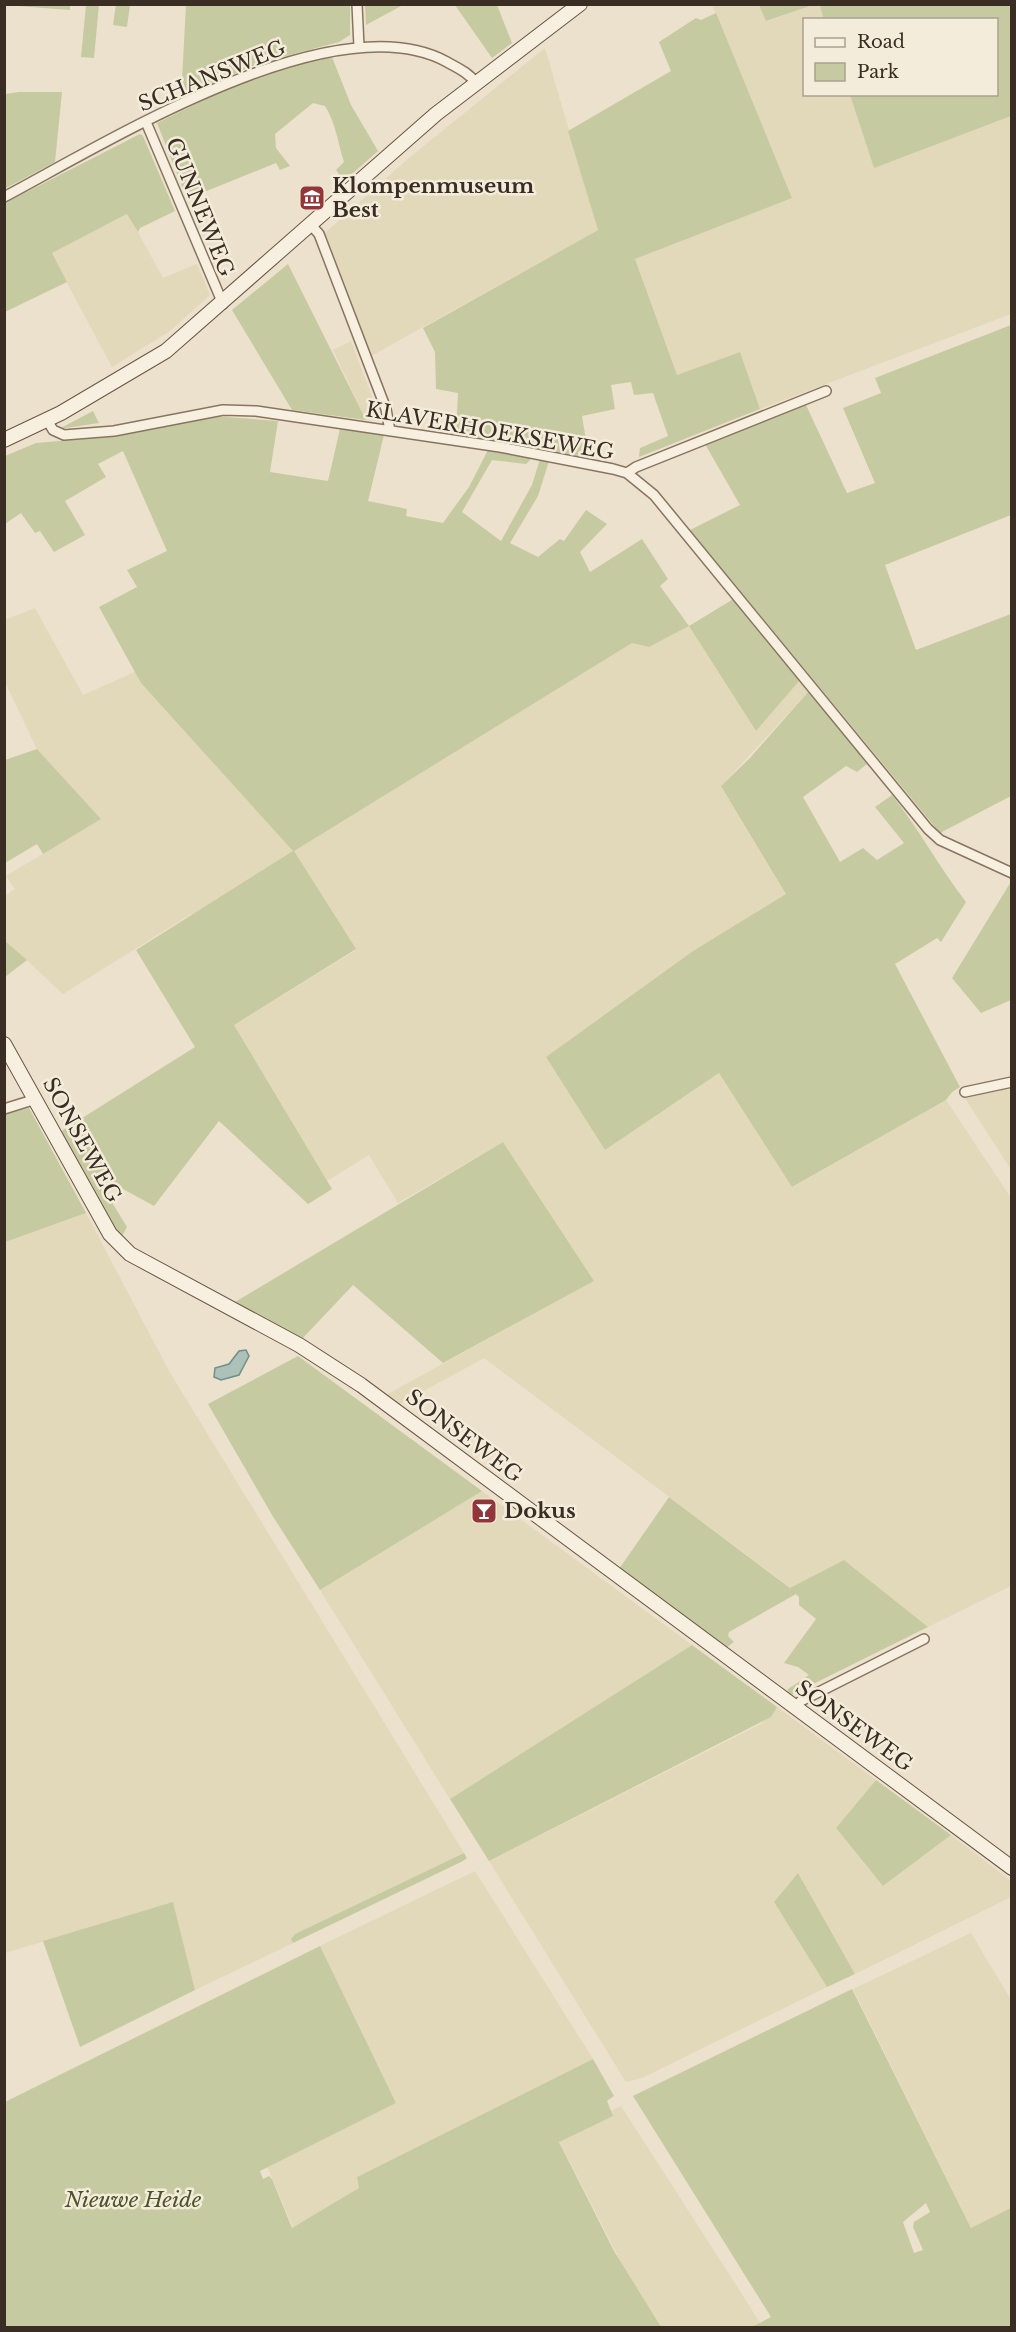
<svg xmlns="http://www.w3.org/2000/svg" width="1016" height="2332" font-family="'Libre Baskerville',serif">
	<style>
		.farmland { fill: #e1d9ba }
		.green { fill: #c6caa0; fill-rule: evenodd }
		.water { fill: #acc1ba; stroke: #728f87; stroke-width: 1.5 }
		.lines { fill: none; stroke-linecap: round; stroke-linejoin: round }
		.street-casing { stroke: #887561; stroke-width: 12 }
		.secondary-casing { stroke: #6a5644; stroke-width: 16 }
		.street { stroke: #f7efdf; stroke-width: 9 }
		.secondary { stroke: #f7efdf; stroke-width: 14 }
		.labels { text-anchor: middle; dominant-baseline: central; stroke-width: 5; stroke-linejoin: round; paint-order: stroke }
		.street-label { font-size: 21px; fill: #3a2d23; stroke: #f4ecdb }
		.poi-label { font-size: 21px; font-weight: bold; fill: #3a2d23; stroke: #f4ecdb; text-anchor: start }
		.park-label { font-size: 21px; font-style: italic; fill: #4b542b; stroke: #f4ecdb }
	</style>
	<rect width="100%" height="100%" fill="#ece1cc"/>
	<path class="farmland" d="M 712,5 L 759,5 L 767,21 L 813,5 L 825,5 L 820,7 L 824,19 L 804,20 L 804,94 L 850,95 L 874,167 L 1011,116 L 1011,314 L 760,409 L 740,352 L 677,376 L 635,259 L 792,198 Z
		M 545,48 L 598,230 L 371,356 L 325,233 L 410,157 Z
		M 128,214 L 163,278 L 197,264 L 210,295 L 170,331 L 112,367 L 51,253 Z
		M 351,341 L 372,397 L 380,421 L 366,420 L 333,350 Z
		M 35,608 L 83,695 L 135,672 L 141,683 L 191,737 L 509,717 L 632,643 L 649,647 L 689,626 L 756,731 L 800,680 L 809,691 L 721,786 L 787,894 L 693,951 L 546,1057 L 605,1150 L 719,1073 L 793,1187 L 946,1100 L 1011,1198 L 1011,1586 L 928,1627 L 844,1560 L 791,1588 L 484,1358 L 398,1405 L 386,1395 L 594,1281 L 503,1142 L 398,1203 L 369,1155 L 327,1181 L 234,1025 L 356,950 L 191,914 L 63,994 L 5,940 L 5,896 L 15,889 L 6,876 L 101,819 L 37,749 L 5,682 L 5,620 Z
		M 1011,1088 L 1012,1088 L 1011,1170 L 965,1098 Z
		M 86,1213 L 169,1371 L 464,1853 L 295,1934 L 291,1939 L 293,1943 L 195,1990 L 172,1903 L 5,1953 L 4,1242 Z
		M 482,1491 L 692,1645 L 450,1799 L 320,1590 Z
		M 777,1707 L 876,1780 L 836,1828 L 883,1886 L 951,1835 L 1011,1881 L 1011,1897 L 855,1974 L 798,1873 L 774,1902 L 827,1987 L 642,2078 L 626,2082 L 489,1861 L 761,1724 Z
		M 475,1871 L 593,2059 L 357,2177 L 372,2214 L 301,2247 L 267,2166 L 396,2103 L 320,1946 Z
		M 971,1933 L 1011,2000 L 1011,2209 L 972,2229 L 853,1989 Z
		M 621,2106 L 722,2263 L 762,2326 L 654,2327 L 557,2137 Z"/>
	<path class="green" d="M 116,4 L 130,5 L 127,27 L 113,25 Z
		M 825,4 L 1011,5 L 1011,116 L 874,168 L 850,95 L 996,94 L 996,20 L 824,19 L 820,7 Z
		M 4,5 L 5,4 L 70,5 L 70,10 Z
		M 86,5 L 99,5 L 94,58 L 81,57 Z
		M 186,5 L 350,5 L 350,35 L 339,42 L 259,63 L 181,98 Z
		M 365,5 L 365,4 L 403,5 L 366,25 Z
		M 455,5 L 497,5 L 512,43 L 492,58 Z
		M 759,5 L 813,5 L 766,21 Z
		M 716,13 L 792,198 L 635,259 L 677,375 L 740,352 L 760,409 L 639,457 L 640,448 L 668,436 L 653,393 L 634,395 L 631,382 L 611,385 L 615,409 L 582,416 L 589,458 L 456,433 L 458,393 L 436,389 L 435,352 L 423,328 L 598,230 L 568,131 L 671,71 L 659,42 L 696,18 L 701,20 Z
		M 332,57 L 351,105 L 378,151 L 344,181 L 336,170 L 344,162 C 338,144 336,123 325,106 L 313,103 L 275,134 L 276,148 L 290,166 L 280,170 L 276,163 L 187,199 L 157,123 C 213,95 269,67 332,57 Z
		M 19,92 L 62,92 L 55,162 L 6,188 L 5,94 Z
		M 140,134 L 143,136 L 175,211 L 140,228 L 138,232 L 127,214 L 52,253 L 67,282 L 5,312 L 5,203 Z
		M 288,264 L 366,420 L 292,410 L 232,310 Z
		M 1011,325 L 1011,515 L 885,565 L 916,650 L 1011,614 L 1011,796 L 940,833 L 690,530 L 740,505 L 705,444 L 806,405 L 847,493 L 875,483 L 843,408 L 881,393 L 875,378 Z
		M 93,411 L 99,423 L 59,429 Z
		M 213,416 L 278,421 L 270,472 L 328,481 L 340,429 L 384,435 L 368,501 L 407,509 L 406,516 L 443,523 L 469,487 L 488,450 L 532,458 L 526,464 L 492,460 L 462,512 L 501,541 L 532,485 L 540,459 L 549,461 L 538,496 L 510,543 L 538,557 L 560,539 L 564,541 L 586,510 L 607,524 L 580,552 L 590,572 L 642,539 L 668,579 L 660,586 L 689,626 L 735,598 L 800,680 L 756,731 L 689,626 L 649,647 L 632,643 L 294,851 L 356,949 L 234,1025 L 332,1189 L 308,1204 L 219,1121 L 154,1206 L 94,1173 L 127,1227 L 121,1238 L 60,1132 L 195,1047 L 136,950 L 293,851 L 141,683 L 99,607 L 137,587 L 127,570 L 167,551 L 123,451 L 98,464 L 106,477 L 65,501 L 85,535 L 54,552 L 40,531 L 35,533 L 21,513 L 5,524 L 5,456 L 36,443 L 117,436 Z
		M 809,691 L 867,764 L 857,772 L 846,766 L 803,797 L 840,862 L 863,848 L 877,860 L 904,843 L 875,807 L 892,795 C 919,829 939,867 966,902 L 941,942 L 937,938 L 895,964 L 960,1087 L 952,1092 L 946,1100 L 792,1187 L 719,1073 L 605,1150 L 546,1057 L 693,951 L 786,894 L 721,786 L 750,758 Z
		M 37,749 L 101,819 L 43,854 L 37,844 L 5,863 L 5,760 Z
		M 1012,880 L 1011,1000 L 981,1013 L 952,978 Z
		M 4,940 L 27,960 L 5,977 L 4,977 Z
		M 29,1108 L 86,1213 L 5,1242 L 5,1114 Z
		M 503,1142 L 594,1281 L 443,1363 L 353,1285 L 302,1339 L 235,1302 Z
		M 298,1356 L 482,1491 L 320,1590 L 272,1515 L 208,1404 Z
		M 669,1497 L 790,1588 L 844,1560 L 928,1627 L 791,1695 L 787,1693 L 788,1689 L 809,1675 L 798,1667 L 784,1663 L 816,1619 L 799,1605 L 799,1597 L 796,1594 L 729,1632 L 728,1636 L 734,1642 L 726,1648 L 619,1569 Z
		M 692,1645 L 777,1707 L 771,1717 L 489,1861 L 450,1799 Z
		M 876,1780 L 951,1835 L 883,1886 L 836,1828 Z
		M 464,1853 L 467,1858 L 463,1861 L 293,1943 L 291,1939 L 295,1934 Z
		M 798,1873 L 855,1974 L 827,1987 L 774,1902 Z
		M 173,1902 L 195,1990 L 80,2047 L 43,1941 Z
		M 320,1946 L 396,2103 L 260,2171 L 263,2179 L 269,2176 L 272,2179 L 292,2228 L 359,2188 L 357,2177 L 593,2059 L 614,2096 L 607,2101 L 613,2116 L 559,2142 L 614,2251 L 661,2327 L 5,2327 L 5,2102 Z
		M 852,1989 L 971,2228 L 1011,2208 L 1011,2327 L 752,2327 L 771,2317 L 633,2096 ZM 926,2203 L 930,2212 L 914,2222 L 913,2227 L 923,2250 L 914,2253 L 903,2222 Z"/>
	<path class="water" d="M 246,1350 L 249,1356 L 239,1375 L 221,1380 L 214,1377 L 215,1368 L 229,1364 L 239,1351 Z"/>
	<g class="lines">
		<g class="street-casing">
			<path id="street" d="M 357,4 L 359,47
				M 146,122 L 223,304
				M 4,197 C 106,143 335,0 447,62 C 458,68 469,73 476,83
				M 311,225 L 319,234 L 386,409 L 390,431
				M 47,420 L 53,430 L 64,435 L 114,431 L 223,410 L 256,411 L 500,447 L 613,469 L 627,473 L 654,495 L 928,829 L 940,840 L 1012,873
				M 627,473 L 636,467 L 826,391
				M 965,1092 L 1012,1082
				M 4,1109 L 36,1099
				M 794,1708 L 801,1701 L 924,1639"/>
		</g>
		<g class="secondary-casing">
			<path id="secondary" d="M 4,440 L 61,413 L 166,351 L 436,114 L 580,4
				M 4,1044 L 110,1234 L 130,1254 L 299,1345 L 361,1385 L 1012,1868"/>
		</g>
		<use href="#street" class="street"/>
		<use href="#secondary" class="secondary"/>
	</g>
	<defs>
		<g id="museum-square" transform="scale(1.35)"><rect x="-9" y="-9" width="18" height="18" rx="4" fill="#923639" stroke="#f4ecdb"/><path d="M0-6L6-3V-2H-6V-3ZM-5-1h2V3h-2ZM-1-1h2V3h-2ZM3-1h2V3H3ZM-6 4H6V6H-6Z" fill="#fff"/></g>
		<g id="bar-square" transform="scale(1.35)"><rect x="-9" y="-9" width="18" height="18" rx="4" fill="#923639" stroke="#f4ecdb"/><path d="M-6-5H6L.8 .8V4.5H3.5V6h-7V4.5H-.8V.8Z" fill="#fff"/></g>
	</defs>
	<g fill-rule="evenodd">
		<use href="#museum-square" x="312" y="198"/>
		<use href="#bar-square" x="484" y="1511"/>
	</g>
	<g class="labels">
		<g class="street-label">
			<text transform="translate(212 76) rotate(-22)">SCHANSWEG</text>
			<text transform="translate(200 207) rotate(68)">GUNNEWEG</text>
			<text transform="translate(490 431) rotate(10)">KLAVERHOEKSEWEG</text>
			<text transform="translate(82 1140) rotate(61)">SONSEWEG</text>
			<text transform="translate(464 1436) rotate(37)">SONSEWEG</text>
			<text transform="translate(854 1726) rotate(36)">SONSEWEG</text>
		</g>
		<g class="poi-label">
			<text x="332" y="186">Klompenmuseum<tspan x="332" dy="24">Best</tspan></text>
			<text x="504" y="1511">Dokus</text>
		</g>
		<g class="park-label">
			<text x="133" y="2200">Nieuwe Heide</text>
		</g>
	</g>
	<rect width="1016" height="2332" fill="none" stroke="#3a2d23" stroke-width="12"/>
	<rect x="803" y="18" width="195" height="78" fill="#f4ecdb" stroke="#aaa091" stroke-width="1.5"/>
	<rect x="815" y="38" width="30" height="9" fill="#f7efdf" stroke="#aaa091" stroke-width="1.5"/>
	<text x="857" y="48" font-size="18" fill="#3a2d23">Road</text>
	<rect x="815" y="63" width="30" height="18" fill="#c6caa0" stroke="#aaa091" stroke-width="1.5"/>
	<text x="857" y="78" font-size="18" fill="#3a2d23">Park</text>
</svg>
